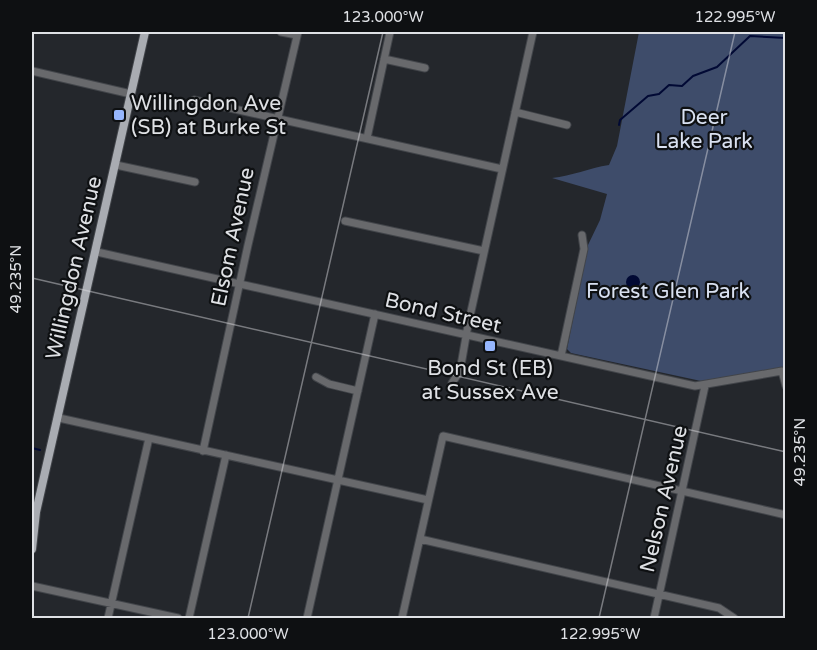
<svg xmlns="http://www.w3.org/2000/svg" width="817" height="650" font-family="'Varela Round',sans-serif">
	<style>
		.green { fill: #3e4c6a }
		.water { fill: #010934 }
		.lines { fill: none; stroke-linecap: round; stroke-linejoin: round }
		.stream { stroke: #010934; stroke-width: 2 }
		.minor-casing { stroke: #42454a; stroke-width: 9 }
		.major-casing { stroke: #42454a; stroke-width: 10 }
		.minor { stroke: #68696c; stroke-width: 7 }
		.major { stroke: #a9acb2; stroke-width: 8 }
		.ticks { fill: none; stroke: #dfe1e5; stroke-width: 1.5; stroke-opacity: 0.45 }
		.poi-dot { fill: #96b6fd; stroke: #0e1012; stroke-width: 2 }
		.labels { text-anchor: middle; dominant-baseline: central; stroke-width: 4.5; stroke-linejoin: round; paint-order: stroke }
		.poi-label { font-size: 21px; fill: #dfe1e5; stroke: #0e1012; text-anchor: start }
		.park-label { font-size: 21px; fill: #d9e1f1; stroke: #0e1012 }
		.street-label { font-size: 21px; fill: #dfe1e5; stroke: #0e1012 }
		.neatline { fill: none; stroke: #dfe1e5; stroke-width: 2 }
		.ticks-label { font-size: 15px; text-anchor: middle; fill: #dfe1e5 }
	</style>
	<rect width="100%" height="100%" fill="#24272c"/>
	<path class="green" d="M 639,32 L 785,32 L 785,367 L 701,381 L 571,353 L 567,349 L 588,245 L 600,220 L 607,194 L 552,178 C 572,176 589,168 609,165 L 617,146 Z"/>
	<path class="water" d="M626 282a7 7 0 1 1 14 0a7 7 0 1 1-14 0Z"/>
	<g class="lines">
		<path class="stream" d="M 619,125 L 620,120 L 648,96 L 659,94 L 669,85 L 682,86 L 693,76 L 717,67 L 750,36 L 786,38
			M 32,448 L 40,450"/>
		<g class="minor-casing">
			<path id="minor" d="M 281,32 L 297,35
				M 384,59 L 425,68
				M 32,71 L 131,94
				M 194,100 L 502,169
				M 515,112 L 567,125
				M 367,138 L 390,32
				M 116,165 L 195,182
				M 345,221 L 484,251
				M 97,252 L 695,386 L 782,371 L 786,386
				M 561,356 L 584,249 L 582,235
				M 316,377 L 329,384 L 358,391
				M 452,383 L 460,371 L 468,325 L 533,32
				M 59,418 L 428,500
				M 203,451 L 248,245 L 298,32
				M 420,539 L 719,608 L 734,618
				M 32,586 L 178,618
				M 108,618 L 149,438
				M 189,618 L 226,455
				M 307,618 L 375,314
				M 402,618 L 443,436 L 786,515
				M 654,618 L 705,386"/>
		</g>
		<g class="major-casing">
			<path id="major" d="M 32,549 L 36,512 L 145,32"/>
		</g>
		<use href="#minor" class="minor"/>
		<use href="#major" class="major"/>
	</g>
	<path class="ticks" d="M 32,34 L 32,32M 32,278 L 786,452M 248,618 L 383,32M 599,618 L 735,32"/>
	<g class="poi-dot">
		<rect x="113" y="109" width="12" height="12" rx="3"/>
		<rect x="484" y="340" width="12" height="12" rx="3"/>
	</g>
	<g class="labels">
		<g class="poi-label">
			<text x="131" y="103">Willingdon Ave<tspan x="131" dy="24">(SB) at Burke St</tspan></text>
			<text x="490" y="368" text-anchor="middle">Bond St (EB)<tspan x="490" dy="24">at Sussex Ave</tspan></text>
		</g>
		<g class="park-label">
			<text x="704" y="117">Deer<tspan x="704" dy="24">Lake Park</tspan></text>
			<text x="668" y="291">Forest Glen Park</text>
		</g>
		<g class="street-label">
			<text transform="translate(233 237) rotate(-78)">Elsom Avenue</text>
			<text transform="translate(74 268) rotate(-77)">Willingdon Avenue</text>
			<text transform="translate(443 313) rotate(13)">Bond Street</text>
			<text transform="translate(664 499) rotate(-77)">Nelson Avenue</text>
		</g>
	</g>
	<rect width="817" height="650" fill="none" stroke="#0e1012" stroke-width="66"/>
	<rect x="33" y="33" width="751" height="584" class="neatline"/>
	<g class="ticks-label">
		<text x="383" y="22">123.000°W</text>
		<text x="735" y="22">122.995°W</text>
		<text transform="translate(16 279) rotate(-90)" y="5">49.235°N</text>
		<text transform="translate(800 452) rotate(-90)" y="5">49.235°N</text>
		<text x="248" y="639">123.000°W</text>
		<text x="600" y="639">122.995°W</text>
	</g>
</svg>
